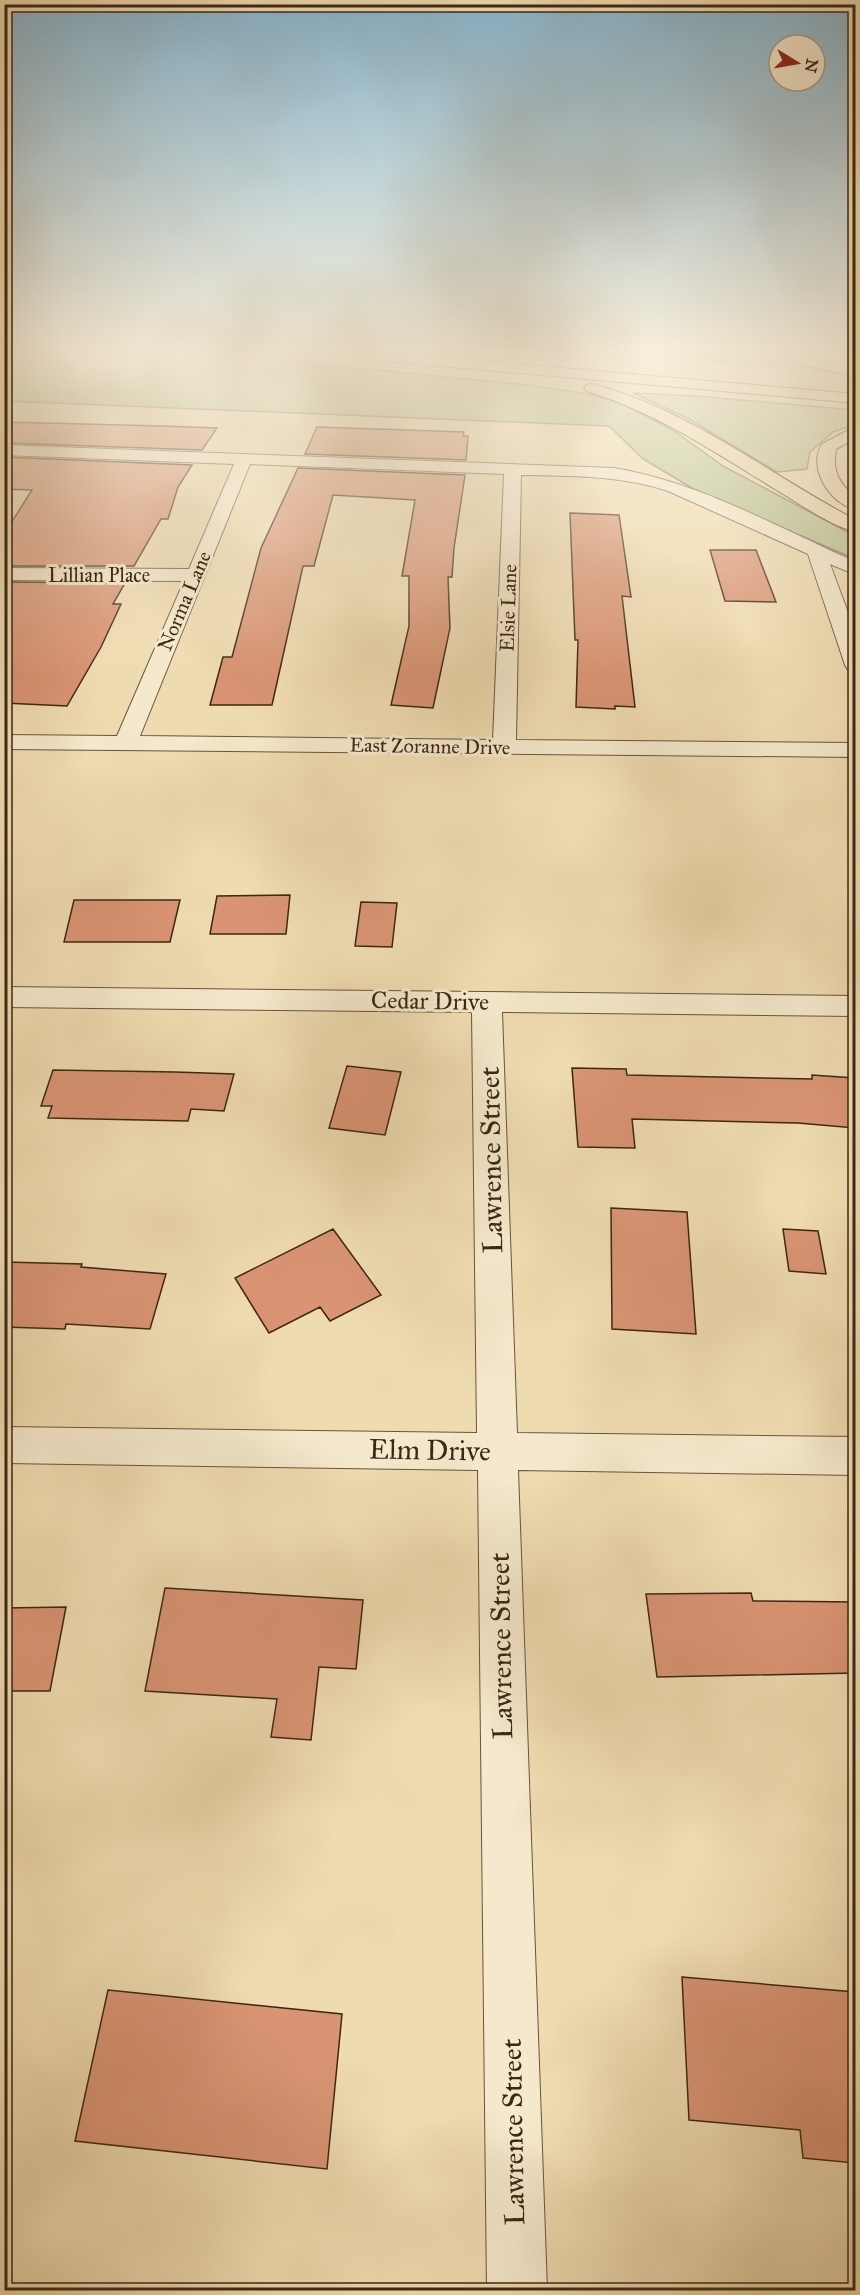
<svg xmlns="http://www.w3.org/2000/svg" width="860" height="2295" font-family="'IM FELL Great Primer',serif">
	<style>
		.green { fill: #b4c18f; stroke: #777452; stroke-width: 1.5 }
		.building { fill: #da9474; stroke: #3a2814; stroke-width: 1.5 }
		.lines { fill: none; stroke-linecap: round; stroke-linejoin: round }
		.minor-casing { stroke: #67553b; stroke-width: 2 }
		.highway-casing { stroke: #3a2814; stroke-width: 2 }
		.minor { fill: #f5e8cc; fill-rule: evenodd }
		.highway { fill: #efdbb0; fill-rule: evenodd }
		.labels { text-anchor: middle; dominant-baseline: central; stroke-width: 6; stroke-linejoin: round; paint-order: stroke }
		.far-street-label { font-size: 20px; fill: #3a2814; stroke: #f5e8cc }
		.street-label { font-size: 24px; fill: #3a2814; stroke: #f5e8cc }
		.near-street-label { font-size: 28px; fill: #3a2814; stroke: #f5e8cc }
	</style>
	<rect width="100%" height="100%" fill="#efdbb0"/>
	<filter id="stains"><feTurbulence type="fractalNoise" baseFrequency=".00333" numOctaves="4"/><feColorMatrix values="0 0 0 0 .2 0 0 0 0 .09 0 0 0 0 .02 0 0 0 .5 -.17"/></filter>
	<radialGradient id="worn" r=".72"><stop offset=".6" stop-color="#630" stop-opacity="0"/><stop offset="1" stop-color="#630" stop-opacity=".3"/></radialGradient>
	<path class="green" d="M 5,353 L 203,353 L 529,385 L 588,394 L 618,401 L 674,431 L 723,466 L 855,536 L 855,559 L 697,491 L 643,459 L 609,426 L 5,401 Z
		M 615,353 L 773,353 L 809,366 L 774,366 Z
		M 633,393 L 696,396 L 855,410 L 855,425 L 833,432 L 810,452 L 807,469 L 777,472 L 689,419 Z"/>
	<path class="building" d="M 4,422 L 163,426 L 217,428 L 202,450 L 4,443 Z
		M 317,427 L 464,432 L 463,436 L 468,436 L 466,460 L 305,454 Z
		M 4,457 L 192,465 L 178,487 L 168,519 L 161,519 L 134,566 L 4,566 L 4,534 L 32,490 L 4,489 Z
		M 298,468 L 465,475 L 454,548 L 452,577 L 448,577 L 450,628 L 433,708 L 391,705 L 409,626 L 409,576 L 402,576 L 415,500 L 333,495 L 314,566 L 303,566 L 272,705 L 210,705 L 223,657 L 232,657 L 261,548 Z
		M 570,513 L 619,515 L 631,597 L 622,596 L 635,707 L 615,706 L 615,709 L 576,707 L 578,640 L 575,640 Z
		M 710,550 L 756,550 L 776,602 L 725,601 Z
		M 4,582 L 125,583 L 113,604 L 121,604 L 101,647 L 67,706 L 4,703 Z
		M 290,895 L 286,934 L 210,934 L 217,896 Z
		M 74,900 L 180,900 L 170,942 L 64,942 Z
		M 361,902 L 397,903 L 392,947 L 355,946 Z
		M 347,1066 L 401,1072 L 385,1135 L 329,1128 Z
		M 572,1068 L 626,1069 L 627,1075 L 812,1079 L 812,1075 L 855,1078 L 855,1128 L 798,1123 L 632,1119 L 635,1148 L 578,1147 Z
		M 53,1070 L 175,1072 L 234,1074 L 224,1111 L 191,1109 L 188,1121 L 48,1118 L 52,1106 L 41,1106 Z
		M 611,1208 L 687,1212 L 696,1334 L 612,1329 Z
		M 333,1229 L 381,1295 L 330,1321 L 320,1307 L 269,1333 L 235,1278 Z
		M 783,1229 L 818,1231 L 826,1274 L 789,1271 Z
		M 4,1262 L 82,1264 L 81,1267 L 166,1274 L 150,1329 L 66,1324 L 65,1329 L 4,1327 Z
		M 165,1588 L 363,1600 L 356,1669 L 319,1667 L 311,1740 L 271,1737 L 277,1699 L 145,1691 Z
		M 751,1593 L 753,1601 L 855,1602 L 855,1673 L 657,1677 L 646,1594 Z
		M 66,1607 L 50,1691 L 4,1691 L 4,1608 Z
		M 682,1977 L 855,1992 L 855,2163 L 803,2158 L 800,2130 L 689,2120 Z
		M 108,1990 L 342,2014 L 327,2169 L 75,2141 Z"/>
	<g class="lines">
		<g class="minor-casing">
			<path id="minor" d="M 4,445 L 614,468 C 699,482 777,527 856,562 L 856,575 L 830,564 L 856,634 L 856,671 L 848,670 L 845,665 L 808,554 L 668,491 C 620,475 571,476 521,475 L 516,740 L 856,743 L 856,757 L 4,749 L 4,735 L 117,736 L 184,581 L 4,580 L 4,568 L 189,569 L 234,464 L 4,455 ZM 250,464 L 504,474 L 493,740 L 140,736 Z
				M 4,987 L 856,996 L 856,1016 L 502,1012 L 517,1433 L 856,1437 L 856,1475 L 518,1470 L 547,2290 L 487,2290 L 478,1470 L 4,1463 L 4,1427 L 477,1433 L 472,1012 L 4,1007 Z"/>
		</g>
		<g class="highway-casing">
			<path id="highway" d="M 333,353 L 392,353 L 856,394 L 856,403 L 340,357 Z
				M 782,353 C 807,353 831,363 856,369 L 856,377 L 808,366 Z
				M 591,384 C 688,408 768,474 856,520 L 856,532 C 831,526 800,504 778,491 C 716,453 656,412 586,391 L 584,388 L 586,385 Z
				M 856,426 L 856,438 L 836,449 C 832,471 839,484 856,497 L 856,510 C 830,504 807,468 822,444 Z"/>
		</g>
		<use href="#minor" class="minor"/>
		<use href="#highway" class="highway"/>
	</g>
	<linearGradient id="sky" x2="0" y2="1"><stop stop-color="#89b7d1"/><stop offset="0.52" stop-color="#f8efdb"/><stop offset="1" stop-color="#f8efdb" stop-opacity="0"/></linearGradient>
	<rect width="860" height="675" fill="url(#sky)"/>
	<g class="labels">
		<g class="far-street-label">
			<text x="99" y="575">Lillian Place</text>
			<text transform="translate(184 601) rotate(-67)">Norma Lane</text>
			<text transform="translate(508 608) rotate(-88)">Elsie Lane</text>
			<text transform="translate(430 746) rotate(1)">East Zoranne Drive</text>
		</g>
		<g class="street-label">
			<text transform="translate(430 1001) rotate(1)">Cedar Drive</text>
		</g>
		<g class="near-street-label">
			<text transform="translate(491 1160) rotate(-91)">Lawrence Street</text>
			<text transform="translate(430 1450) rotate(1)">Elm Drive</text>
			<text transform="translate(501 1646) rotate(-91)">Lawrence Street</text>
			<text transform="translate(513 2132) rotate(-91)">Lawrence Street</text>
		</g>
	</g>
	<rect width="860" height="2295" fill="none" stroke="#efdbb0" stroke-width="24"/>
	<rect x="6" y="6" width="848" height="2283" fill="none" stroke="#3a2814" stroke-width="3"/>
	<rect x="12" y="12" width="836" height="2271" fill="none" stroke="#3a2814" stroke-width="1.5"/>
	<g transform="translate(797 63) rotate(101)"><circle r="28" fill="#f5e8cc" stroke="#aa9b82" stroke-width="1.5"/>
	<path d="M0-4.5L10 22L0 15L-10 22Z" fill="#8f2418"/>
	<text y="-9" font-size="16" font-weight="bold" text-anchor="middle" fill="#3a2814">N</text>
	</g>
	<rect width="100%" height="100%" filter="url(#stains)"/>
	<rect width="100%" height="100%" fill="url(#worn)"/>
</svg>
